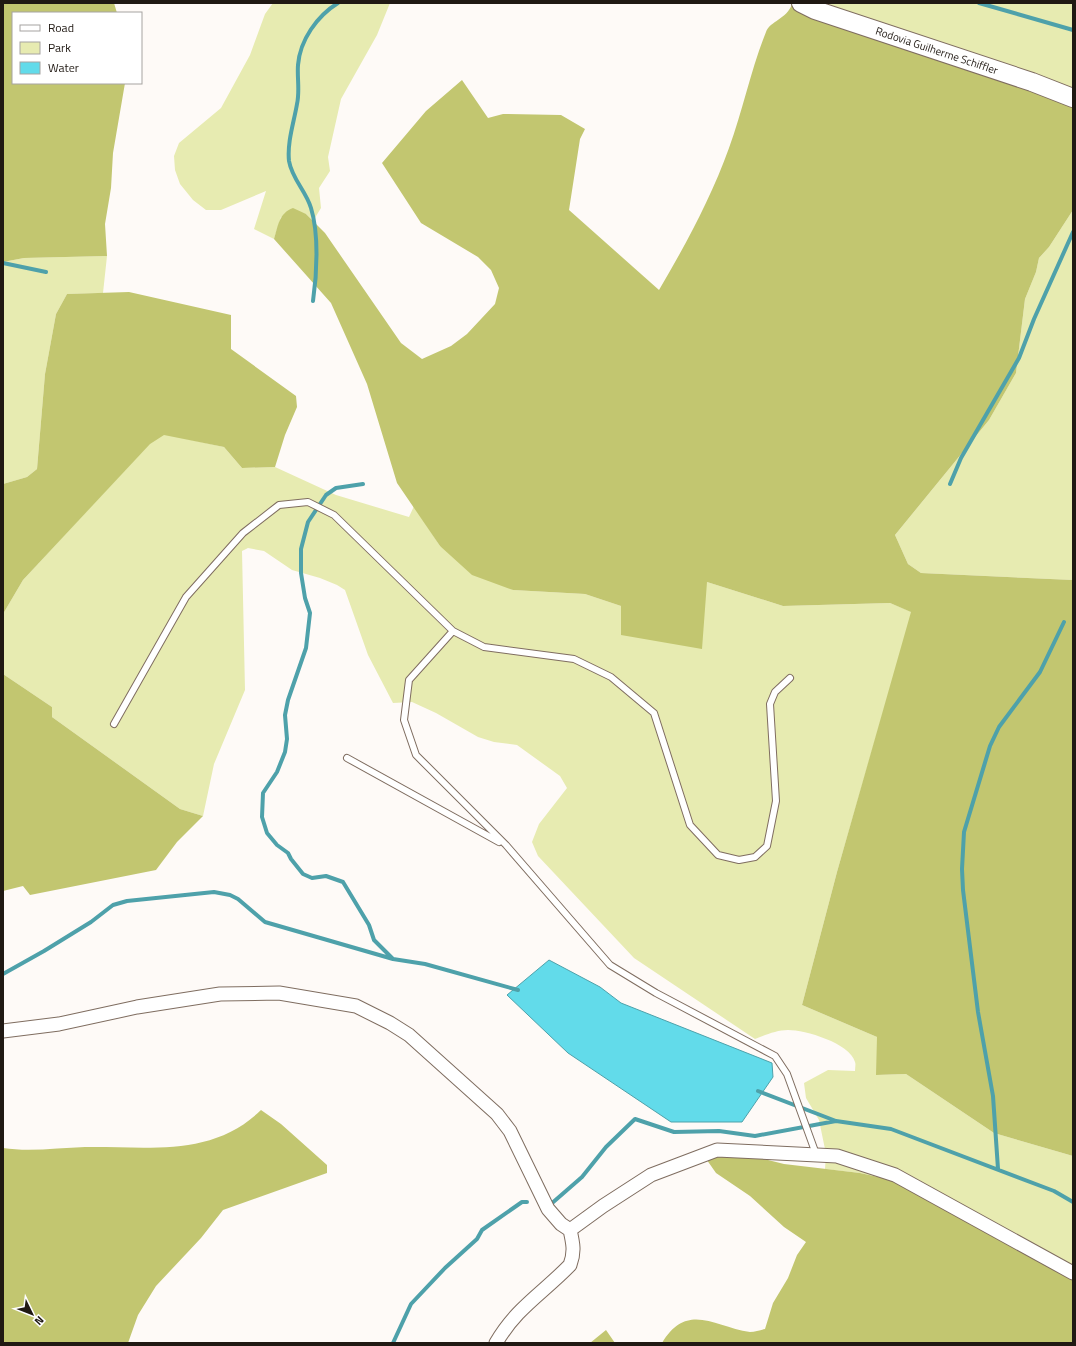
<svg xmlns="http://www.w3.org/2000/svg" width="1076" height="1346" font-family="'Titillium Web',sans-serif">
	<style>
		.green { fill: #e7ebb1 }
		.forest { fill: #c2c670 }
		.water { fill: #62dbea; stroke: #4ea1aa }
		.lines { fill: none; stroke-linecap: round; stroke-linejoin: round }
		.stream { stroke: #4ea1aa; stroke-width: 4 }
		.lane-casing { stroke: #7f6d60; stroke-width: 8 }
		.street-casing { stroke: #7f6d60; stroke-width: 15 }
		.secondary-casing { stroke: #7f6d60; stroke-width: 20 }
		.lane { stroke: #fff; stroke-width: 6 }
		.street { stroke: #fff; stroke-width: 13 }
		.secondary { stroke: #fff; stroke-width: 18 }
		.labels { text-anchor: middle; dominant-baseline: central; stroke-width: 3.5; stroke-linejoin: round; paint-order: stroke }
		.street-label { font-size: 11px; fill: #201913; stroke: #fff }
	</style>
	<rect width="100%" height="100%" fill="#fefaf7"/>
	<path class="green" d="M 273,3 L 390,3 L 377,35 L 341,99 L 328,157 L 330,171 L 319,188 L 321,208 L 313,221 L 306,214 L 281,217 L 274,239 L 254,229 L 266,191 L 221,210 L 206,210 L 193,200 L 180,184 L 175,170 L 174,156 L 179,143 L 221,108 L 250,55 L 265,14 Z
		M 791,3 L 1073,3 L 1073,100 L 792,4 Z
		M 1073,210 L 1073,580 L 921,573 L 908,564 L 895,535 L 989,420 L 1016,373 L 1025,299 L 1036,272 L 1039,258 L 1049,247 Z
		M 107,256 L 103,293 L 67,294 L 56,314 L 45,374 L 37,469 L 27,477 L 3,484 L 3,262 L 24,258 Z
		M 164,434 L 224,447 L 242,468 L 275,467 L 336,495 L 409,517 L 414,506 L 440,546 L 513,590 L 585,594 L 621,606 L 621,635 L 707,582 L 783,606 L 890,603 L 912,612 L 837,872 L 802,1005 L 877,1037 L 877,1075 L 906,1074 L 994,1133 L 1073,1156 L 1073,1278 L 892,1180 L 860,1173 L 825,1169 L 826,1154 L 819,1120 L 806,1098 L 804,1083 L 828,1070 L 855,1071 C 855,1068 856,1064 855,1062 C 850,1043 805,1030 788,1030 C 777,1030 765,1035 755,1039 L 634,958 L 538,856 L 532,842 L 539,824 L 567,788 L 560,776 L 517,745 L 494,742 L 478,737 L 436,713 L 412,702 L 393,703 L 368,655 L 345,590 L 337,585 L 320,578 L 292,570 L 264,551 L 248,548 L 242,551 L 245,690 L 214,764 L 203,816 L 180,809 L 52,717 L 52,707 L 3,674 L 3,614 L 23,580 L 150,443 Z"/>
	<path class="forest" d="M 3,3 L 114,3 L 117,13 L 13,13 L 13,83 L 125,83 L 113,153 L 111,188 L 105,224 L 107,256 L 24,258 L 3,262 Z
		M 792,4 L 1073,100 L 1073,210 L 1049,247 L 1039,258 L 1036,272 L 1025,299 L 1016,373 L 989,420 L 895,535 L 908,564 L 921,573 L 1073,580 L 1073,1156 L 994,1133 L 906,1074 L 876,1075 L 877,1037 L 802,1005 L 837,872 L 911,612 L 890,603 L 783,606 L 707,582 L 702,649 L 621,635 L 621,606 L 585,594 L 513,590 L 472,575 L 440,546 L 397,483 L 367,384 L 331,303 L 274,239 C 278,226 279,213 293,208 L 306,214 L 325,233 L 401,343 L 422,359 L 451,346 L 467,334 L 495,304 L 499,288 L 491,270 L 478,257 L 421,223 L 382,163 L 426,111 L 462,80 L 488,118 L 503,114 L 561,115 L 585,129 L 580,139 L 569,210 L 659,290 C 686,244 711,198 729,148 C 743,110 751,69 766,32 C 770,21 787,19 792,4 Z
		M 129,292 L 231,315 L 231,349 L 296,396 L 297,407 L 285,435 L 275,467 L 242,468 L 224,447 L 164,435 L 150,444 L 23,580 L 3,614 L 3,484 L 27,477 L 37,469 L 45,374 L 56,314 L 67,294 Z
		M 3,674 L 52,707 L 52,717 L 180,809 L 203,816 L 177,842 L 156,870 L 30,895 L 23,886 L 3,891 Z
		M 261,1110 L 281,1124 L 327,1165 L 327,1173 L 223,1210 L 201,1238 L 156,1286 L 138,1315 L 128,1343 L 3,1343 L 3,1148 C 28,1152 59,1148 85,1147 C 147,1146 212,1158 261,1110 Z
		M 702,1153 L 740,1153 L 784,1164 L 860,1173 L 892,1180 L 1073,1278 L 1073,1343 L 662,1343 C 687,1301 715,1327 750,1332 C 755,1332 760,1330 765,1329 L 773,1303 L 788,1278 L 797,1255 L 806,1242 L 784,1227 L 750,1196 L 716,1173 Z
		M 606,1330 L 615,1343 L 590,1343 Z"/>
	<path class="water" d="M 549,960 L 600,987 L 621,1003 L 772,1063 L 773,1077 L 742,1122 L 671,1122 L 568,1053 L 507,995 Z"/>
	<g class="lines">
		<path class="stream" d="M 979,3 L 1073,30
			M 3,263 L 46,272
			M 313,301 C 317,274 319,234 311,208 C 306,191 292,179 289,161 C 287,142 294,122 297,104 C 300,91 297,78 298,65 C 300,40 317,16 338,3
			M 363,484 L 336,488 L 326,495 L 308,522 L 301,549 L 301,573 L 305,598 L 310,613 L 306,648 L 288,700 L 285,715 L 287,739 L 285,752 L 277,772 L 263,793 L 262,817 L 267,833 L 277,845 L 288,853 L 291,859 L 303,874 L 312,878 L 326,876 L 343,882 L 369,925 L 374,940 L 393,959
			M 950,484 L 961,458 L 1019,358 L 1034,319 L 1073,232
			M 3,974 L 44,951 L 91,922 L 113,905 L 127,901 L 214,892 L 230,895 L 238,899 L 265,922 L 393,959 L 425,964 L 518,990
			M 758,1091 L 836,1121 L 891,1129 L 1054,1191 L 1073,1202
			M 998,1169 L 993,1096 L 978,1012 L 963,890 L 962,869 L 964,832 L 990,746 L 999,727 L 1040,672 L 1064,622
			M 551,1204 L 582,1177 L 606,1147 L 635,1119 L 674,1132 L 719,1131 L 755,1136 L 836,1121
			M 393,1343 L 411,1304 L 445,1268 L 477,1239 L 482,1230 L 522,1202 L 527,1202"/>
		<g class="lane-casing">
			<path id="lane" d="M 453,631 L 409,680 L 404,720 L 416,755 L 506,845 L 610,965 L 656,993 L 775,1056 L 787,1074 L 816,1154
				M 114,724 L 186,597 L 243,533 L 279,505 L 308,502 L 334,515 L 453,631 L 484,647 L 574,659 L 611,677 L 654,713 L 690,825 L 718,855 L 739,860 L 755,857 L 767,846 L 776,801 L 770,704 L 775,692 L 790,678
				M 347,758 L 499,842"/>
		</g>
		<g class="street-casing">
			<path id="street" d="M 3,1031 L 59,1024 L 137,1007 L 220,994 L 279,993 L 356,1006 L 390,1023 L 409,1035 L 497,1114 L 510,1131 L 548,1209 L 561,1224 L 570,1230 C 573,1243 575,1252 570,1265 C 543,1293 516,1308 496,1343
				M 570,1230 L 603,1206 L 651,1175 L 717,1150 L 837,1156 L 895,1175 L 1073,1273"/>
		</g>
		<g class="secondary-casing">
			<g id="secondary">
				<path id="s1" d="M 801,3 L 815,10 L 1032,82 L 1073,98"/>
			</g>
		</g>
		<use href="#lane" class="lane"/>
		<use href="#street" class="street"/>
		<use href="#secondary" class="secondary"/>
	</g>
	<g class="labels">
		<g class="street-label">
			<text stroke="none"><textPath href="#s1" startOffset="144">Rodovia Guilherme Schiffler</textPath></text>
		</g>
	</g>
	<rect width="1076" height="1346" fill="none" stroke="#201913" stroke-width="8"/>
	<rect x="12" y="12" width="130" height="72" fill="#ffffff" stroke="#a6a3a1"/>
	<rect x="20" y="25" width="20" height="6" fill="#ffffff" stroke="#a6a3a1"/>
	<text x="48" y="32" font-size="12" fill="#201913">Road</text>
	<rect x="20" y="42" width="20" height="12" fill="#e7ebb1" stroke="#a6a3a1"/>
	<text x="48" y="52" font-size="12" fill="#201913">Park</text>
	<rect x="20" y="62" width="20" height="12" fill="#62dbea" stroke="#a6a3a1"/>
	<text x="48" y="72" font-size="12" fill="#201913">Water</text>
	<g transform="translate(32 1314) rotate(133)" stroke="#ffffff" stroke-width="3" paint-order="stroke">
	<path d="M0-3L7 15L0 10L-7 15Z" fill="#201913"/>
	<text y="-6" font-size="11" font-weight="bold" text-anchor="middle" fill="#201913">N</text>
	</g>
</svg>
